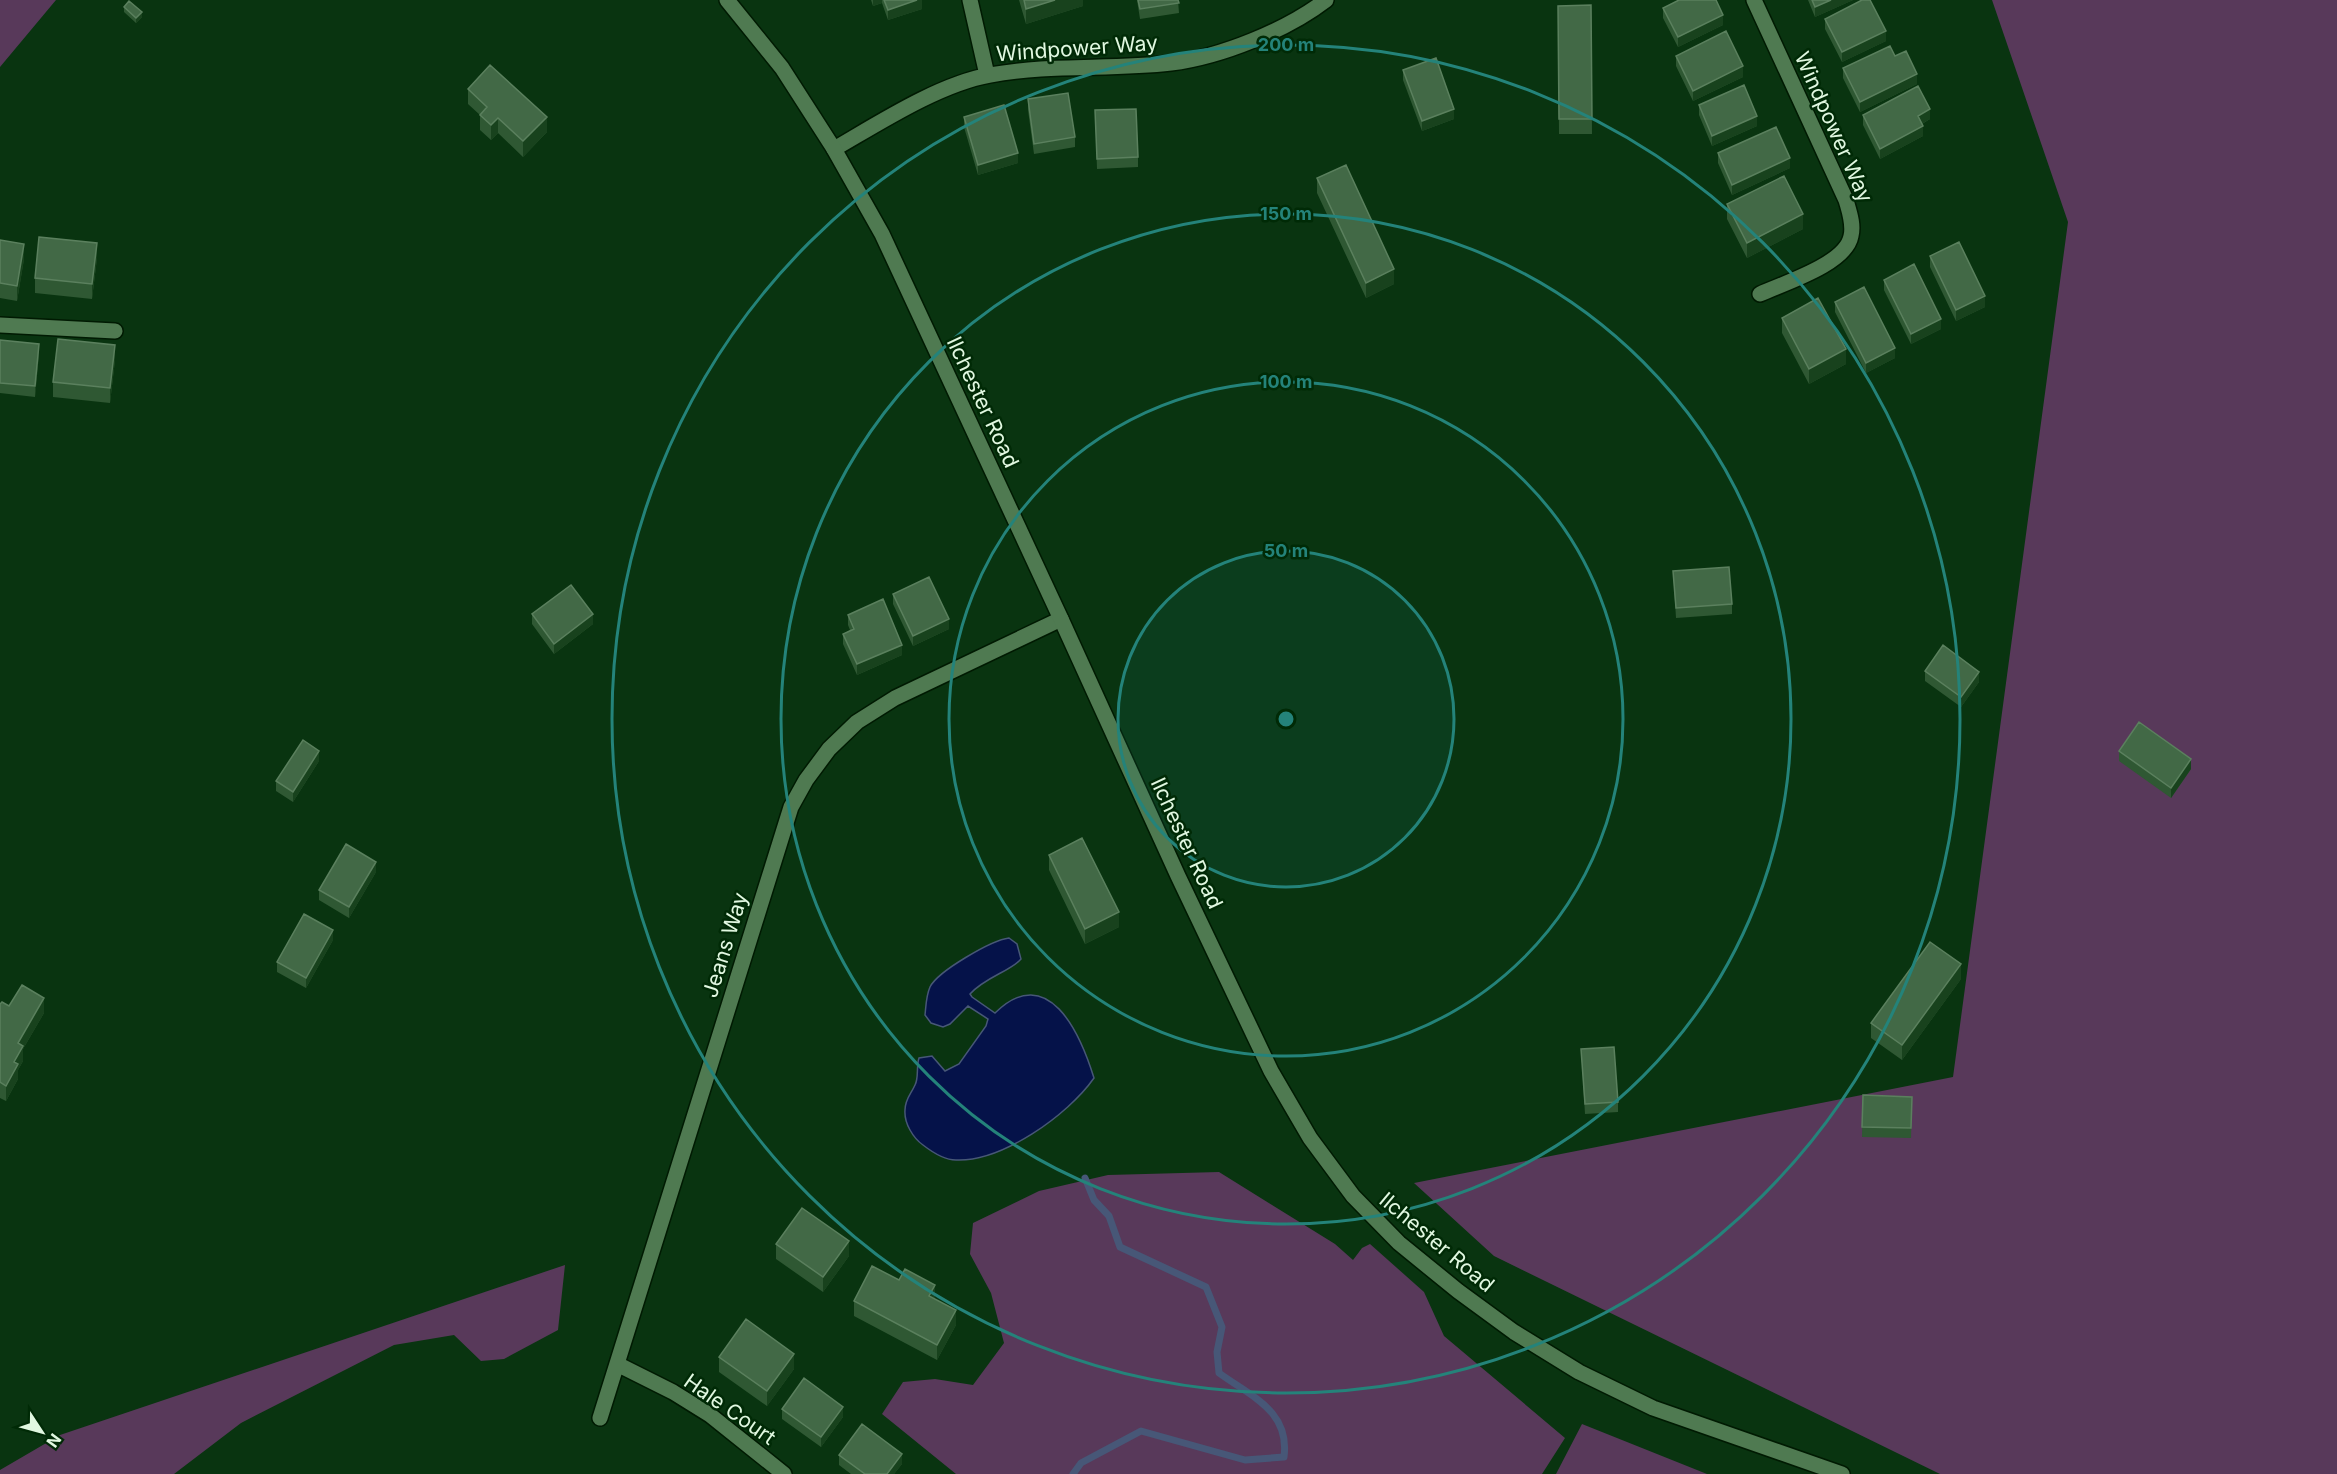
<svg xmlns="http://www.w3.org/2000/svg" width="2337" height="1474" font-family="Inter,sans-serif">
	<style>
		.green { fill: #58395a }
		.water { fill: #051249; stroke: #475777; stroke-width: 1.5 }
		.lines { fill: none; stroke-linecap: round; stroke-linejoin: round }
		.stream { stroke: #475777; stroke-width: 7 }
		.street-casing { stroke: #001a02; stroke-width: 18 }
		.secondary-casing { stroke: #001a02; stroke-width: 18 }
		.street { stroke: #4f7a51; stroke-width: 15 }
		.secondary { stroke: #4f7a51; stroke-width: 15 }
		.wall { fill: #2f5833 }
		.shaded-wall { fill: #18421d }
		.building { fill: #426946; stroke: #5b805e; stroke-width: 1.5 }
		.ring { fill: none; stroke: #24837a; stroke-width: 3 }
		.labels { text-anchor: middle; dominant-baseline: central; stroke-width: 5; stroke-linejoin: round; paint-order: stroke }
		.street-label { font-size: 21px; fill: #e1f8e1; stroke: #002a06 }
		.centre { fill: #24837a; stroke: #002a06; stroke-width: 3 }
		.ring-label { font-size: 18px; text-anchor: middle; font-weight: bold; fill: #24837a; stroke: #002a06; stroke-width: 5; stroke-linejoin: round; paint-order: stroke }
	</style>
	<rect width="100%" height="100%" fill="#093410"/>
	<path class="green" d="M 0,0 L 56,0 L 0,67 Z
		M 1992,0 L 2337,0 L 2337,1474 L 1940,1474 L 1494,1256 L 1414,1183 L 1953,1077 L 2068,222 Z
		M 1219,1172 L 1335,1244 L 1353,1260 L 1362,1248 L 1370,1244 L 1424,1292 L 1444,1336 L 1565,1438 L 1542,1474 L 956,1474 L 882,1414 L 903,1382 L 935,1379 L 973,1385 L 1004,1343 L 991,1293 L 970,1254 L 973,1223 L 1039,1191 L 1108,1175 Z
		M 565,1265 L 558,1330 L 504,1359 L 481,1361 L 454,1335 L 394,1345 L 241,1423 L 174,1474 L 0,1474 L 0,1470 L 60,1435 Z
		M 1582,1424 L 1707,1474 L 1556,1474 Z"/>
	<path class="water" d="M 1009,938 L 1017,944 L 1021,959 C 1011,971 985,977 970,994 L 972,997 L 995,1013 C 1048,961 1080,1033 1094,1078 C 1068,1115 1002,1162 956,1160 C 944,1160 932,1152 923,1145 C 913,1138 904,1123 905,1110 C 905,1099 911,1094 915,1085 C 919,1078 916,1067 919,1058 L 932,1056 L 945,1071 L 959,1064 L 986,1026 L 988,1019 L 968,1006 L 950,1024 L 943,1027 L 931,1023 L 925,1015 C 926,1006 926,996 930,987 C 938,971 992,940 1009,938 Z"/>
	<g class="lines">
		<path class="stream" d="M 1073,1474 L 1081,1463 L 1141,1431 L 1245,1460 L 1284,1457 C 1290,1411 1252,1397 1219,1373 L 1217,1352 L 1222,1327 L 1206,1287 L 1120,1247 L 1109,1216 L 1094,1200 L 1085,1178"/>
		<g class="street-casing">
			<path id="street" d="M 970,0 L 987,75
				M 1754,0 L 1846,200 C 1849,211 1854,224 1851,236 C 1846,264 1784,283 1760,294
				M 834,149 C 879,123 939,84 990,75 C 1049,64 1111,70 1171,63 C 1221,57 1287,30 1326,0
				M 0,325 L 115,331
				M 617,1364 L 673,1392 L 710,1415 L 784,1474
				M 600,1418 L 791,807 L 806,780 L 829,749 L 857,722 L 895,698 L 1061,619"/>
		</g>
		<g class="secondary-casing">
			<path id="secondary" d="M 727,0 L 782,68 L 834,149 L 882,234 L 1061,619 L 1178,876 L 1271,1071 L 1310,1138 L 1353,1196 L 1399,1243 L 1458,1291 L 1514,1332 L 1579,1372 L 1653,1408 L 1842,1474"/>
		</g>
		<use href="#street" class="street"/>
		<use href="#secondary" class="secondary"/>
	</g>
	<path class="wall" d="M 871,0 L 922,0 L 922,9 L 888,20 L 882,3 L 873,6 Z
		M 1019,0 L 1083,0 L 1083,6 L 1026,24 Z
		M 1137,0 L 1178,0 L 1179,13 L 1140,19 Z
		M 1808,0 L 1853,0 L 1815,17 Z
		M 1591,5 L 1592,134 L 1559,134 L 1558,6 Z
		M 124,7 L 142,17 L 136,23 L 124,12 Z
		M 1663,8 L 1723,25 L 1678,47 L 1663,18 Z
		M 1825,19 L 1886,41 L 1842,62 L 1825,29 Z
		M 1676,56 L 1743,77 L 1693,101 L 1676,66 Z
		M 1895,56 L 1917,84 L 1860,112 L 1843,78 L 1843,68 Z
		M 1403,70 L 1454,119 L 1422,131 L 1403,80 Z
		M 468,89 L 547,132 L 523,157 L 498,133 L 491,140 L 480,130 L 480,115 L 468,104 Z
		M 1028,99 L 1075,137 L 1075,147 L 1034,154 L 1028,110 Z
		M 1699,105 L 1757,126 L 1712,146 L 1699,115 Z
		M 1095,110 L 1138,157 L 1138,167 L 1097,169 Z
		M 1863,115 L 1930,119 L 1922,124 L 1923,136 L 1880,159 L 1863,125 Z
		M 964,117 L 1018,163 L 978,175 L 964,127 Z
		M 1718,153 L 1790,168 L 1732,195 L 1718,163 Z
		M 1317,178 L 1394,284 L 1366,298 L 1317,193 Z
		M 1727,204 L 1803,229 L 1747,258 L 1727,219 Z
		M 0,240 L 24,259 L 17,301 L 0,298 Z
		M 1930,256 L 1985,307 L 1956,321 L 1930,267 Z
		M 97,258 L 92,299 L 35,293 L 35,278 Z
		M 1884,280 L 1941,329 L 1911,344 L 1884,290 Z
		M 1835,302 L 1895,358 L 1866,373 L 1835,312 Z
		M 1782,318 L 1846,364 L 1809,384 L 1782,333 Z
		M 0,340 L 39,354 L 35,397 L 0,393 Z
		M 115,360 L 110,403 L 53,397 L 53,382 Z
		M 1673,571 L 1732,604 L 1732,614 L 1676,618 Z
		M 893,594 L 949,629 L 913,646 L 893,604 Z
		M 532,614 L 593,624 L 554,654 L 532,624 Z
		M 848,615 L 902,655 L 857,675 L 843,644 L 843,634 L 850,630 L 848,625 Z
		M 1925,671 L 1979,682 L 1961,707 L 1925,681 Z
		M 2119,751 L 2191,769 L 2171,798 L 2119,761 Z
		M 319,761 L 293,802 L 276,791 L 276,781 Z
		M 1049,855 L 1119,927 L 1085,944 L 1049,870 Z
		M 376,872 L 349,918 L 319,900 L 319,890 Z
		M 333,940 L 306,988 L 277,972 L 277,962 Z
		M 1961,979 L 1902,1060 L 1871,1038 L 1871,1023 Z
		M 0,1004 L 44,1013 L 23,1049 L 23,1061 L 18,1070 L 18,1079 L 6,1101 L 0,1098 Z
		M 1581,1049 L 1618,1102 L 1618,1112 L 1585,1114 Z
		M 1863,1095 L 1912,1097 L 1911,1138 L 1862,1137 Z
		M 776,1244 L 849,1256 L 823,1292 L 776,1259 Z
		M 935,1299 L 956,1325 L 937,1360 L 854,1316 L 854,1301 Z
		M 719,1357 L 794,1369 L 767,1406 L 719,1372 Z
		M 782,1409 L 843,1417 L 821,1447 L 782,1419 Z
		M 839,1455 L 902,1464 L 894,1474 L 851,1474 L 839,1465 Z"/>
	<path class="shaded-wall" d="M 873,0 L 882,0 L 882,3 L 873,6 Z
		M 917,0 L 922,0 L 922,9 L 888,20 L 888,10 Z
		M 1055,0 L 1083,0 L 1083,6 L 1026,24 L 1026,9 Z
		M 1831,0 L 1853,0 L 1815,17 L 1815,7 Z
		M 142,12 L 142,17 L 136,23 L 136,18 Z
		M 1723,15 L 1723,25 L 1678,47 L 1678,37 Z
		M 1886,31 L 1886,41 L 1842,62 L 1842,52 Z
		M 1743,66 L 1743,77 L 1693,101 L 1693,91 Z
		M 1917,74 L 1917,84 L 1860,112 L 1860,102 Z
		M 1454,109 L 1454,119 L 1422,131 L 1422,121 Z
		M 1930,109 L 1930,119 L 1918,126 L 1918,116 Z
		M 1757,116 L 1757,126 L 1712,146 L 1712,136 Z
		M 547,117 L 547,132 L 523,157 L 523,141 Z
		M 498,118 L 498,133 L 491,140 L 491,125 Z
		M 1923,126 L 1923,136 L 1880,159 L 1880,149 Z
		M 1018,153 L 1018,163 L 978,175 L 978,165 Z
		M 1790,158 L 1790,168 L 1732,195 L 1732,185 Z
		M 1803,214 L 1803,229 L 1747,258 L 1747,243 Z
		M 97,243 L 97,258 L 92,299 L 92,284 Z
		M 24,244 L 24,259 L 17,301 L 17,286 Z
		M 1394,269 L 1394,284 L 1366,298 L 1366,283 Z
		M 1985,296 L 1985,307 L 1956,321 L 1956,310 Z
		M 1941,319 L 1941,329 L 1911,344 L 1911,334 Z
		M 39,344 L 39,354 L 35,397 L 35,386 Z
		M 115,345 L 115,360 L 110,403 L 110,388 Z
		M 1895,348 L 1895,358 L 1866,373 L 1866,363 Z
		M 1846,349 L 1846,364 L 1809,384 L 1809,369 Z
		M 593,614 L 593,624 L 554,654 L 554,644 Z
		M 949,619 L 949,629 L 913,646 L 913,636 Z
		M 902,645 L 902,655 L 857,675 L 857,664 Z
		M 1979,672 L 1979,682 L 1961,707 L 1961,697 Z
		M 319,751 L 319,761 L 293,802 L 293,792 Z
		M 2191,759 L 2191,769 L 2171,798 L 2171,788 Z
		M 376,862 L 376,872 L 349,918 L 349,907 Z
		M 1119,912 L 1119,927 L 1085,944 L 1085,929 Z
		M 333,930 L 333,940 L 306,988 L 306,978 Z
		M 1961,964 L 1961,979 L 1902,1060 L 1902,1045 Z
		M 44,998 L 44,1013 L 23,1049 L 23,1061 L 18,1070 L 18,1079 L 6,1101 L 6,1086 L 18,1043 Z
		M 849,1241 L 849,1256 L 823,1292 L 823,1277 Z
		M 935,1285 L 935,1300 L 929,1296 Z
		M 956,1310 L 956,1325 L 937,1360 L 937,1345 Z
		M 794,1354 L 794,1369 L 767,1406 L 767,1391 Z
		M 843,1407 L 843,1417 L 821,1447 L 821,1437 Z
		M 902,1454 L 902,1464 L 894,1474 L 887,1474 Z"/>
	<path class="building" d="M 884,0 L 917,0 L 888,10 Z
		M 1024,0 L 1055,0 L 1026,9 Z
		M 1138,0 L 1178,0 L 1179,3 L 1140,9 Z
		M 1679,0 L 1716,0 L 1723,15 L 1678,37 L 1663,8 Z
		M 1812,0 L 1831,0 L 1815,7 Z
		M 1862,0 L 1870,0 L 1886,31 L 1842,52 L 1825,19 Z
		M 129,1 L 142,12 L 136,18 L 124,7 Z
		M 1591,5 L 1592,119 L 1559,119 L 1558,6 Z
		M 1726,31 L 1743,66 L 1693,91 L 1676,56 Z
		M 1890,46 L 1895,56 L 1906,51 L 1917,74 L 1860,102 L 1843,68 Z
		M 1436,58 L 1454,109 L 1422,121 L 1403,70 Z
		M 490,65 L 547,117 L 523,141 L 498,118 L 491,125 L 480,115 L 487,107 L 468,89 Z
		M 1744,85 L 1757,116 L 1712,136 L 1699,105 Z
		M 1918,86 L 1930,109 L 1918,116 L 1923,126 L 1880,149 L 1863,115 Z
		M 1068,93 L 1075,137 L 1034,144 L 1028,99 Z
		M 1004,105 L 1018,153 L 978,165 L 964,117 Z
		M 1136,109 L 1138,157 L 1097,159 L 1095,110 Z
		M 1776,127 L 1790,158 L 1732,185 L 1718,153 Z
		M 1346,165 L 1394,269 L 1366,283 L 1317,178 Z
		M 1784,176 L 1803,214 L 1747,243 L 1727,204 Z
		M 39,237 L 97,243 L 92,284 L 35,278 Z
		M 0,240 L 24,244 L 17,286 L 0,283 Z
		M 1959,242 L 1985,296 L 1956,310 L 1930,256 Z
		M 1914,264 L 1941,319 L 1911,334 L 1884,280 Z
		M 1864,287 L 1895,348 L 1866,363 L 1835,302 Z
		M 1818,298 L 1846,349 L 1809,369 L 1782,318 Z
		M 58,339 L 115,345 L 110,388 L 53,382 Z
		M 0,340 L 39,344 L 35,386 L 0,383 Z
		M 1729,567 L 1732,604 L 1676,608 L 1673,571 Z
		M 929,577 L 949,619 L 913,636 L 893,594 Z
		M 571,585 L 593,614 L 554,644 L 532,614 Z
		M 883,599 L 902,645 L 857,664 L 843,634 L 854,629 L 848,615 Z
		M 1943,645 L 1979,672 L 1961,697 L 1925,671 Z
		M 2139,722 L 2191,759 L 2171,788 L 2119,751 Z
		M 303,740 L 319,751 L 293,792 L 276,781 Z
		M 1082,838 L 1119,912 L 1085,929 L 1049,855 Z
		M 346,844 L 376,862 L 349,907 L 319,890 Z
		M 304,914 L 333,930 L 306,978 L 277,962 Z
		M 1930,942 L 1961,964 L 1902,1045 L 1871,1023 Z
		M 22,985 L 44,998 L 18,1043 L 23,1046 L 14,1062 L 18,1064 L 6,1086 L 0,1082 L 0,1004 L 2,1002 L 9,1006 Z
		M 1614,1047 L 1618,1102 L 1585,1104 L 1581,1049 Z
		M 1863,1095 L 1912,1097 L 1911,1128 L 1862,1127 Z
		M 802,1208 L 849,1241 L 823,1277 L 776,1244 Z
		M 872,1266 L 899,1280 L 905,1269 L 935,1285 L 929,1296 L 956,1310 L 937,1345 L 854,1301 Z
		M 746,1319 L 794,1354 L 767,1391 L 719,1357 Z
		M 804,1378 L 843,1407 L 821,1437 L 782,1409 Z
		M 862,1424 L 902,1454 L 887,1474 L 865,1474 L 839,1455 Z"/>
	<circle cx="1286" cy="719" r="168" fill="#24837a" fill-opacity=".12"/>
	<g class="ring">
		<circle cx="1286" cy="719" r="168"/>
		<circle cx="1286" cy="719" r="337"/>
		<circle cx="1286" cy="719" r="505"/>
		<circle cx="1286" cy="719" r="674"/>
	</g>
	<g class="labels">
		<g class="street-label">
			<text transform="translate(1077 48) rotate(-4)">Windpower Way</text>
			<text transform="translate(1834 127) rotate(66)">Windpower Way</text>
			<text transform="translate(983 402) rotate(65)">Ilchester Road</text>
			<text transform="translate(1187 843) rotate(65)">Ilchester Road</text>
			<text transform="translate(725 945) rotate(-73)">Jeans Way</text>
			<text transform="translate(1437 1242) rotate(40)">Ilchester Road</text>
			<text transform="translate(730 1409) rotate(35)">Hale Court</text>
		</g>
	</g>
	<circle cx="1286" cy="719" r="9" class="centre"/>
	<g class="ring-label">
		<text x="1286" y="51">200 m</text>
		<text x="1286" y="220">150 m</text>
		<text x="1286" y="388">100 m</text>
		<text x="1286" y="557">50 m</text>
	</g>
	<g transform="translate(42 1432) rotate(126)" stroke="#002a06" stroke-width="4.5" paint-order="stroke">
	<path d="M0-4.5L10 22L0 15L-10 22Z" fill="#e1f8e1"/>
	<text y="-9" font-size="16" font-weight="bold" text-anchor="middle" fill="#e1f8e1">N</text>
	</g>
</svg>
